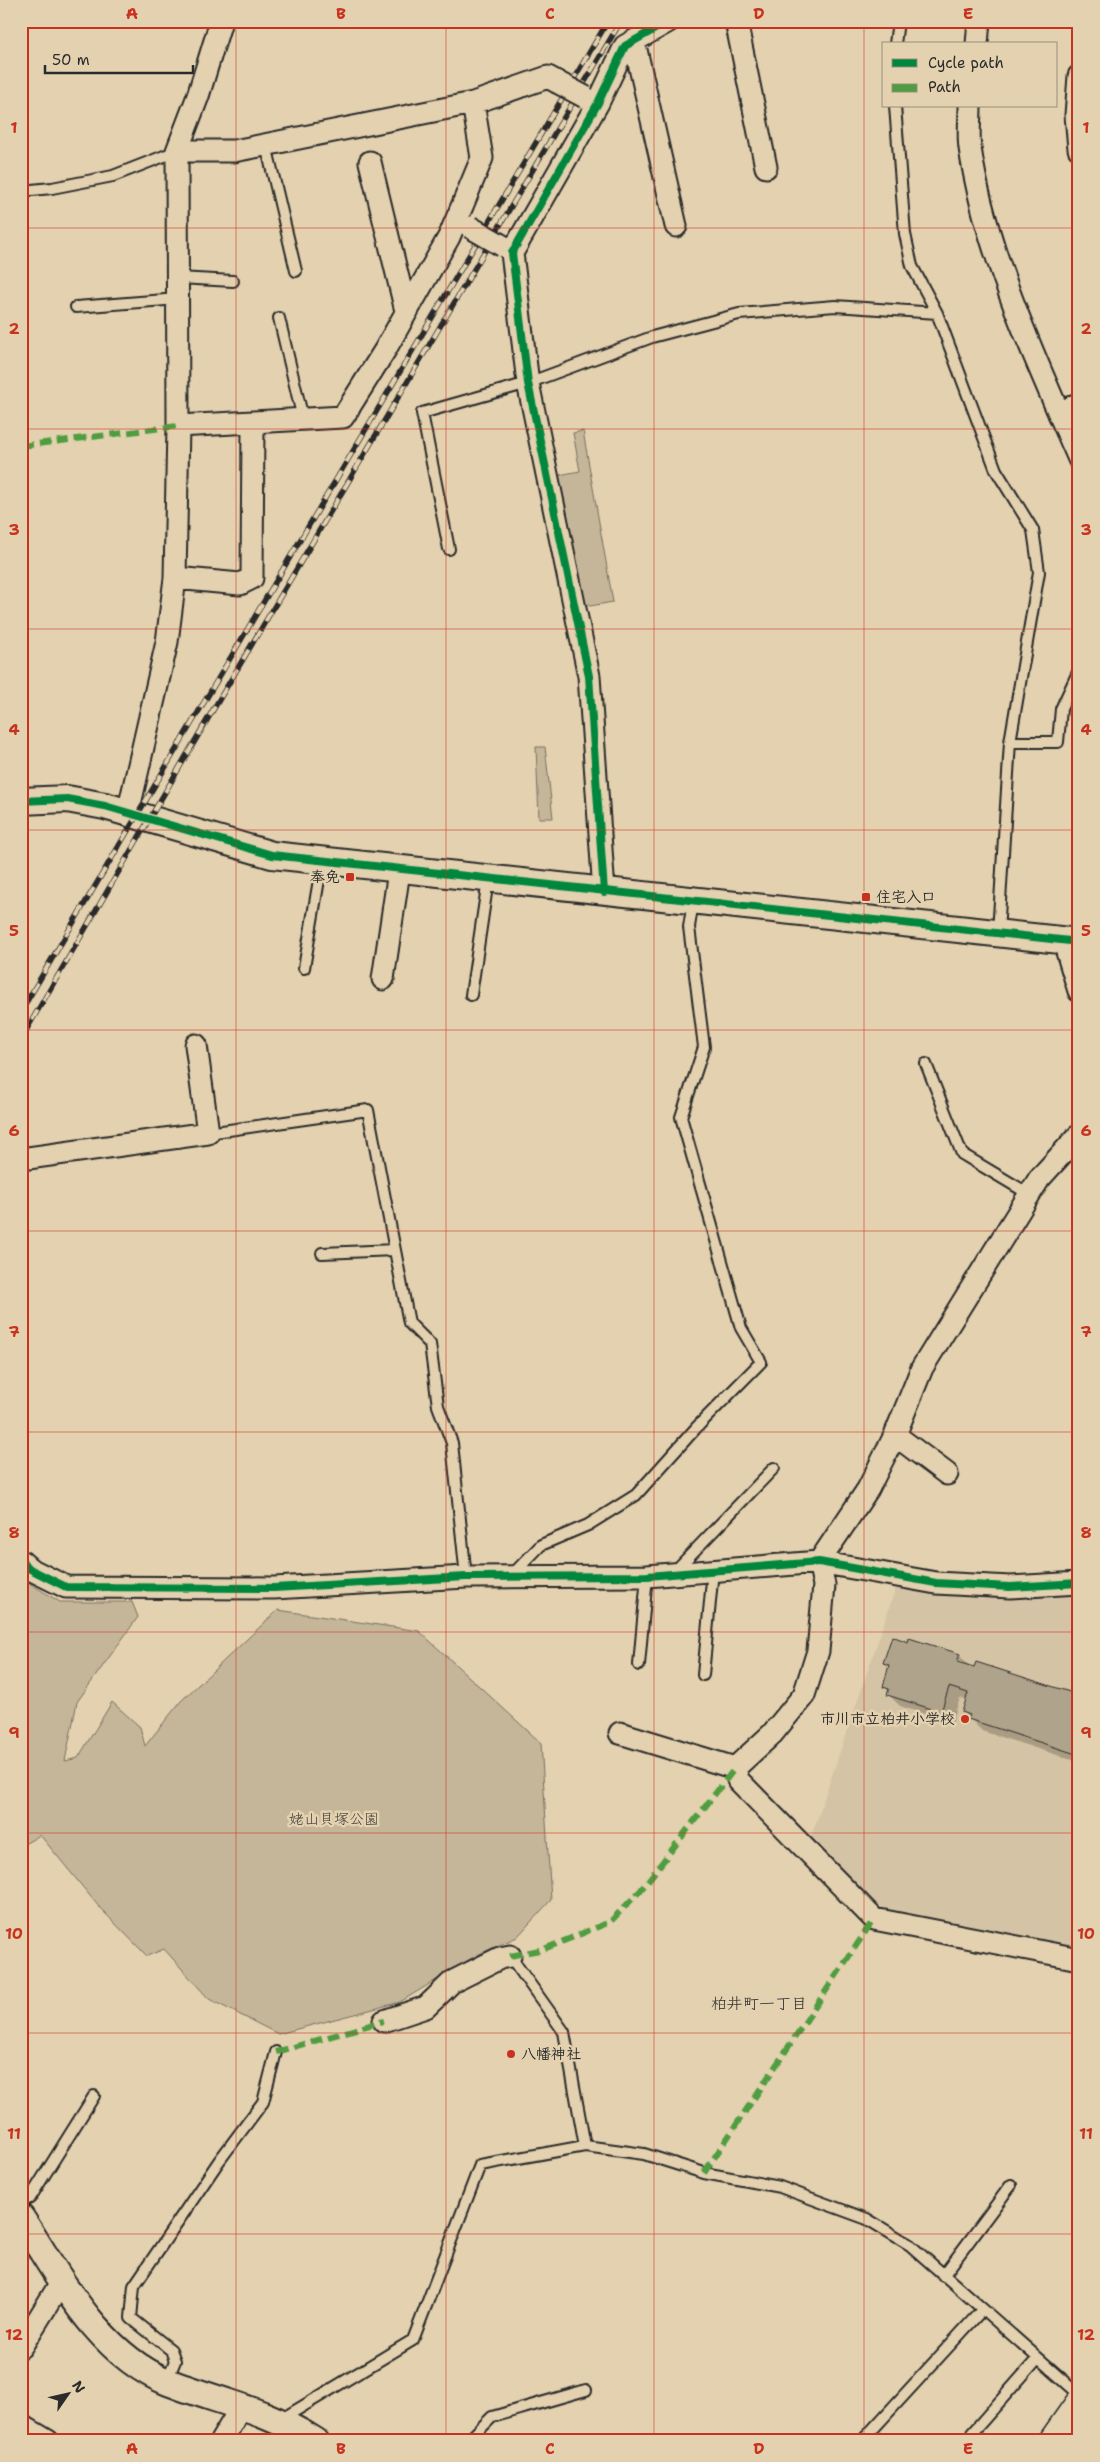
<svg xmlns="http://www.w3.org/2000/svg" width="1100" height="2462" font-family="'Shantell Sans','Klee One',sans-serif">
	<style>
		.built { fill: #d4c3a4 }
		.green { fill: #c5b699; stroke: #787062 }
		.shadow { fill: #0003 }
		.building { fill: #b0a38b; stroke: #2b2b2b }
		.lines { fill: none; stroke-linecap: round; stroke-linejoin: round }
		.service-casing { stroke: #2b2b2b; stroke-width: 14 }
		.minor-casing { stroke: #2b2b2b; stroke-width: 25 }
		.tertiary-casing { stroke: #2b2b2b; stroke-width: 30 }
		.primary-casing { stroke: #2b2b2b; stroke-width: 31 }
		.service { stroke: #e3d1af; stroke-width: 10 }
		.minor { stroke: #e3d1af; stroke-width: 21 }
		.tertiary { stroke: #e3d1af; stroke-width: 26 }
		.primary { stroke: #e3d1af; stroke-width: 28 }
		.rail-casing { stroke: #2b2b2b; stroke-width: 5.5 }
		.rail { stroke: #e3d1af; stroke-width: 4; stroke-dasharray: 11; stroke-linecap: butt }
		.minor-bridge-casing { stroke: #2b2b2b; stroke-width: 25; stroke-linecap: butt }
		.minor-bridge { stroke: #e3d1af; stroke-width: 21 }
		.quiet { stroke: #4f9d41; stroke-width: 6; stroke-dasharray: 12 6; stroke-linecap: butt }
		.cycleway-casing { stroke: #e3d1af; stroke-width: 11 }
		.cycleway { stroke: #00873e; stroke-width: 8 }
		.grid { fill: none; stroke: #c8321e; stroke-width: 1; stroke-opacity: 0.55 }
		.poi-dot { fill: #c8321e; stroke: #e3d1af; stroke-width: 2 }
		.labels { text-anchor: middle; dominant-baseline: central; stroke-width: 5; stroke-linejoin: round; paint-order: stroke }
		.poi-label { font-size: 15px; font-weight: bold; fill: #2b2b2b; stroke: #e3d1af; text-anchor: end }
		.park-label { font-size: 15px; fill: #42403c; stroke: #e3d1af }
		.neighbourhood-label { font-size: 16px; fill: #2b2b2b; stroke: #e3d1af }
		.neatline { fill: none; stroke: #c8321e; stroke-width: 2 }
		.grid-label { font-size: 16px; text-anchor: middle; font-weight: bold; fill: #c8321e }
	</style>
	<rect width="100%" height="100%" fill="#e3d1af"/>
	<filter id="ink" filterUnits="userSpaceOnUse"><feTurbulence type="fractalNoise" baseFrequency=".02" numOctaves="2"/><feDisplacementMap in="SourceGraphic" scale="10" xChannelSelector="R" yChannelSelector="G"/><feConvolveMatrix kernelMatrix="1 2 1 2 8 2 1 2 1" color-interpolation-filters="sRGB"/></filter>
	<g filter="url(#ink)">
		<path class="built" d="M 897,1585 L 1079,1590 L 1079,1952 L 874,1910 L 809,1843 Z"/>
		<path class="green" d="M 583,431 L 613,602 L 590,606 L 581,600 L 559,475 L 580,471 L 573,433 Z
			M 536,747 L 545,747 L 553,818 L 539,818 Z
			M 21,1578 L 60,1602 L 132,1602 L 138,1617 L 77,1702 L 65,1761 L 78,1758 L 112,1702 L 140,1727 L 145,1746 L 181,1701 L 278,1610 L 419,1631 L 541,1743 L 551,1900 L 517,1937 L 477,1955 L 400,2002 L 278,2034 L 209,1999 L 164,1949 L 147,1956 L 100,1908 L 40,1835 L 21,1846 Z"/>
		<path class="shadow" d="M 959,1655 L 971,1668 L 1079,1696 L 1079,1762 L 982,1731 L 963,1712 L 967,1700 L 960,1698 L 952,1723 L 900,1706 L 889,1695 L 890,1692 L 884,1686 L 890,1668 L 885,1663 Z"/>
		<path class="building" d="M 892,1636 L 908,1642 L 909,1638 L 960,1654 L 957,1662 L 974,1667 L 976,1662 L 1079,1695 L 1079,1755 L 968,1719 L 970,1715 L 962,1712 L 968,1693 L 949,1687 L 941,1712 L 887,1695 L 889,1689 L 883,1687 L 889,1665 L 883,1663 Z"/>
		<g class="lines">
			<g class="service-casing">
				<path id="service" d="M 895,44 L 898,21
					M 895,106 L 905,234 L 912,266 L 937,313 L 996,470 L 1033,530 L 1039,572 L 1010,742 L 998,933
					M 266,145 L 296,271
					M 21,191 L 52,188 L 113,176 L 177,151
					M 178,278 L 233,281
					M 76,307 L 178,299
					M 279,318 L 303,419
					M 449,549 L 422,413 L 528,383 L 652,337 L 739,314 L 835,306 L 937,313
					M 1010,742 L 1058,742 L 1061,709 L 1079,670
					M 304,968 L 322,862
					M 471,995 L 488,880
					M 926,1064 L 962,1154 L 1029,1194
					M 208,1133 L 368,1110 L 409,1323 L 430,1344 L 438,1406 L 452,1443 L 466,1577
					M 322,1253 L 395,1250
					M 674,1572 L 774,1468
					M 512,1575 L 541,1545 L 588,1525 L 636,1495 L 696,1428 L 761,1362 L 741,1328 L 681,1117 L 704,1047 L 689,927 L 693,902
					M 639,1665 L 647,1576
					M 703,1675 L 713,1570
					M 510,1956 L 564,2032 L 585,2146
					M 21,2202 L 30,2198 L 94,2096
					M 943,2276 L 1011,2185
					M 167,2380 L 175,2361 L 171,2350 L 131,2318 L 134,2286 L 219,2161 L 263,2102 L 276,2052
					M 280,2420 L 413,2340 L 480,2165 L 585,2146 L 644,2154 L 704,2173 L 780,2187 L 867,2219 L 910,2245 L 1079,2394
					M 468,2441 L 492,2417 L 586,2390
					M 862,2441 L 982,2310
					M 965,2441 L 1038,2358"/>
			</g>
			<g class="minor-casing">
				<path id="minor" d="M 736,21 L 766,167
					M 634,41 L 676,226
					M 977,44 L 979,21
					M 1079,76 L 1076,115 L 1079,149
					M 473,103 L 548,77 L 557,82
					M 970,106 C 970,120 968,135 970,148 C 985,251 1037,363 1079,459
					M 177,151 L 234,151 L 473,103 L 482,158 L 463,204 L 449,237 L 385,350 L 343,417 L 178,426
					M 370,162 L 406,311
					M 1059,414 L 1079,403
					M 175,578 L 240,584 L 252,578 L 253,422
					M 128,813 L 167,642 L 175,578 L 178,426 L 177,151 L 198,96 L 221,21
					M 604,892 L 589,676 L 528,383 L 512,253 L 598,103 L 625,46 L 669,21
					M 1064,942 L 1079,991
					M 383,979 L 399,871
					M 21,1159 L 208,1133 L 196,1045
					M 895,1435 L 947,1474
					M 21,1561 L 30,1569 L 66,1587 L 274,1588 L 466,1577 L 647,1576 L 819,1562 L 936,1583 L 1010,1587 L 1079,1583
					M 620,1733 L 735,1768
					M 735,1768 L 772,1734 L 804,1695 L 818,1651 L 824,1585 L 819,1562 L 868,1489 L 895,1435 L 922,1368 L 1039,1179 L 1079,1135
					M 735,1768 L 738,1780 L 874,1919 L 1079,1959
					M 384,2021 L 426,2007 L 452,1982 L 500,1958 L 510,1956
					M 21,2347 L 62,2281
					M 21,2425 L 48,2441
					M 221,2441 L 242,2406"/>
			</g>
			<g class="tertiary-casing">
				<path id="tertiary" d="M 21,801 L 67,799 L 105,806 L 272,855 L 1079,942
					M 21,2218 C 60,2277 98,2354 168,2382 C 217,2401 269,2411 315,2441"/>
			</g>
			<g class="primary-casing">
				<path id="primary" d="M 1053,2441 L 1079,2404"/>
			</g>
			<use href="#service" class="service"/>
			<use href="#minor" class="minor"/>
			<use href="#tertiary" class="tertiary"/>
			<use href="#primary" class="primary"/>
			<g class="rail-casing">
				<path id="rail" d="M 21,1011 L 608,21
					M 21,1039 L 213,710 L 621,21"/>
			</g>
			<use href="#rail" class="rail"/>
			<g class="minor-bridge-casing">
				<path id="minor-bridge" d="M 557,82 L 585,97
					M 470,227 L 503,246"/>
			</g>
			<use href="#minor-bridge" class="minor-bridge"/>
			<path class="quiet" d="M 21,446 L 178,426
				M 510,1956 L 544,1949 L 610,1922 L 640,1891 L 735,1768
				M 276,2052 L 384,2021
				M 704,2173 L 874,1919"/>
			<g class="cycleway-casing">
				<path id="cycleway" d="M 21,801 L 67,799 L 105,806 L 272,855 L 1079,942
					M 604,892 L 589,676 L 528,383 L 512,253 L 598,103 L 625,46 L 669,21
					M 21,1561 L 30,1569 L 66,1587 L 274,1588 L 466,1577 L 647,1576 L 819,1562 L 936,1583 L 1010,1587 L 1079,1583"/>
			</g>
			<use href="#cycleway" class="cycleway"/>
		</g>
	</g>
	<path class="grid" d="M 236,21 L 236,2441M 446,21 L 446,2441M 654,21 L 654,2441M 864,21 L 864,2441M 21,228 L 1079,228M 21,429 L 1079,429M 21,629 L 1079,629M 21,830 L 1079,830M 21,1030 L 1079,1030M 21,1231 L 1079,1231M 21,1432 L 1079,1432M 21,1632 L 1079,1632M 21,1833 L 1079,1833M 21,2033 L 1079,2033M 21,2234 L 1079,2234"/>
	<g class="poi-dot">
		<rect x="345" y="872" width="10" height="10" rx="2.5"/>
		<rect x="861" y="892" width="10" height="10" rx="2.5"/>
		<circle cx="965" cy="1719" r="5"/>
		<circle cx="511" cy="2054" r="5"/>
	</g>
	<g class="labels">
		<g class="poi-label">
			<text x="340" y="877">奉免</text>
			<text x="876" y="897" text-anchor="start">住宅入口</text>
			<text x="955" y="1719">市川市立柏井小学校</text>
			<text x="521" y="2054" text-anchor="start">八幡神社</text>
		</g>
		<g class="park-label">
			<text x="334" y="1819">姥山貝塚公園</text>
		</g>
		<g class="neighbourhood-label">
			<text x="759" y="2003">柏井町一丁目</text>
		</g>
	</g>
	<rect width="1100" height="2462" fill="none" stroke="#e3d1af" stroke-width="55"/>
	<rect x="882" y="42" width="175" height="65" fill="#e3d1af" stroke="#998f7a"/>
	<rect x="892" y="59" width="25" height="8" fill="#00873e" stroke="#998f7a"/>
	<text x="928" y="68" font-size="15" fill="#2b2b2b">Cycle path</text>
	<rect x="892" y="84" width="25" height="8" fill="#4f9d41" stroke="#998f7a"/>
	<text x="928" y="92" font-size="15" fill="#2b2b2b">Path</text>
	<g transform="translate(68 2394) rotate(56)" stroke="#e3d1af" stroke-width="4" paint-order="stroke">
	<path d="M0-4L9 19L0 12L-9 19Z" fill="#2b2b2b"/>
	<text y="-8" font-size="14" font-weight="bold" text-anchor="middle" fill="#2b2b2b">N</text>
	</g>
	<path d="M45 65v8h148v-8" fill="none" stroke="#2b2b2b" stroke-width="2.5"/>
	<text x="52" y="65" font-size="15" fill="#2b2b2b" stroke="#e3d1af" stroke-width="4" paint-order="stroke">50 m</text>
	<rect x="28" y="28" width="1044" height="2406" class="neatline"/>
	<g class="grid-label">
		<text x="132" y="19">A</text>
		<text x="341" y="19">B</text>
		<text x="550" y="19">C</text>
		<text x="759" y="19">D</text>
		<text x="968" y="19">E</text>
		<text x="14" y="133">1</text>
		<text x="1086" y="133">1</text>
		<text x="14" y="334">2</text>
		<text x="1086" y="334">2</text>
		<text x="14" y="535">3</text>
		<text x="1086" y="535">3</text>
		<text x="14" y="735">4</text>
		<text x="1086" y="735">4</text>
		<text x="14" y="936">5</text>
		<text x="1086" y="936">5</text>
		<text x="14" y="1136">6</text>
		<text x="1086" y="1136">6</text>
		<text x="14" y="1337">7</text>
		<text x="1086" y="1337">7</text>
		<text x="14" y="1538">8</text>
		<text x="1086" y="1538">8</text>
		<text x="14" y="1738">9</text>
		<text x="1086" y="1738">9</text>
		<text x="14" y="1939">10</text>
		<text x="1086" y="1939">10</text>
		<text x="14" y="2139">11</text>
		<text x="1086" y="2139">11</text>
		<text x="14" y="2340">12</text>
		<text x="1086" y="2340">12</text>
		<text x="132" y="2454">A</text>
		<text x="341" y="2454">B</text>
		<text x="550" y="2454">C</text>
		<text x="759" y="2454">D</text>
		<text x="968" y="2454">E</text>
	</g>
</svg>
